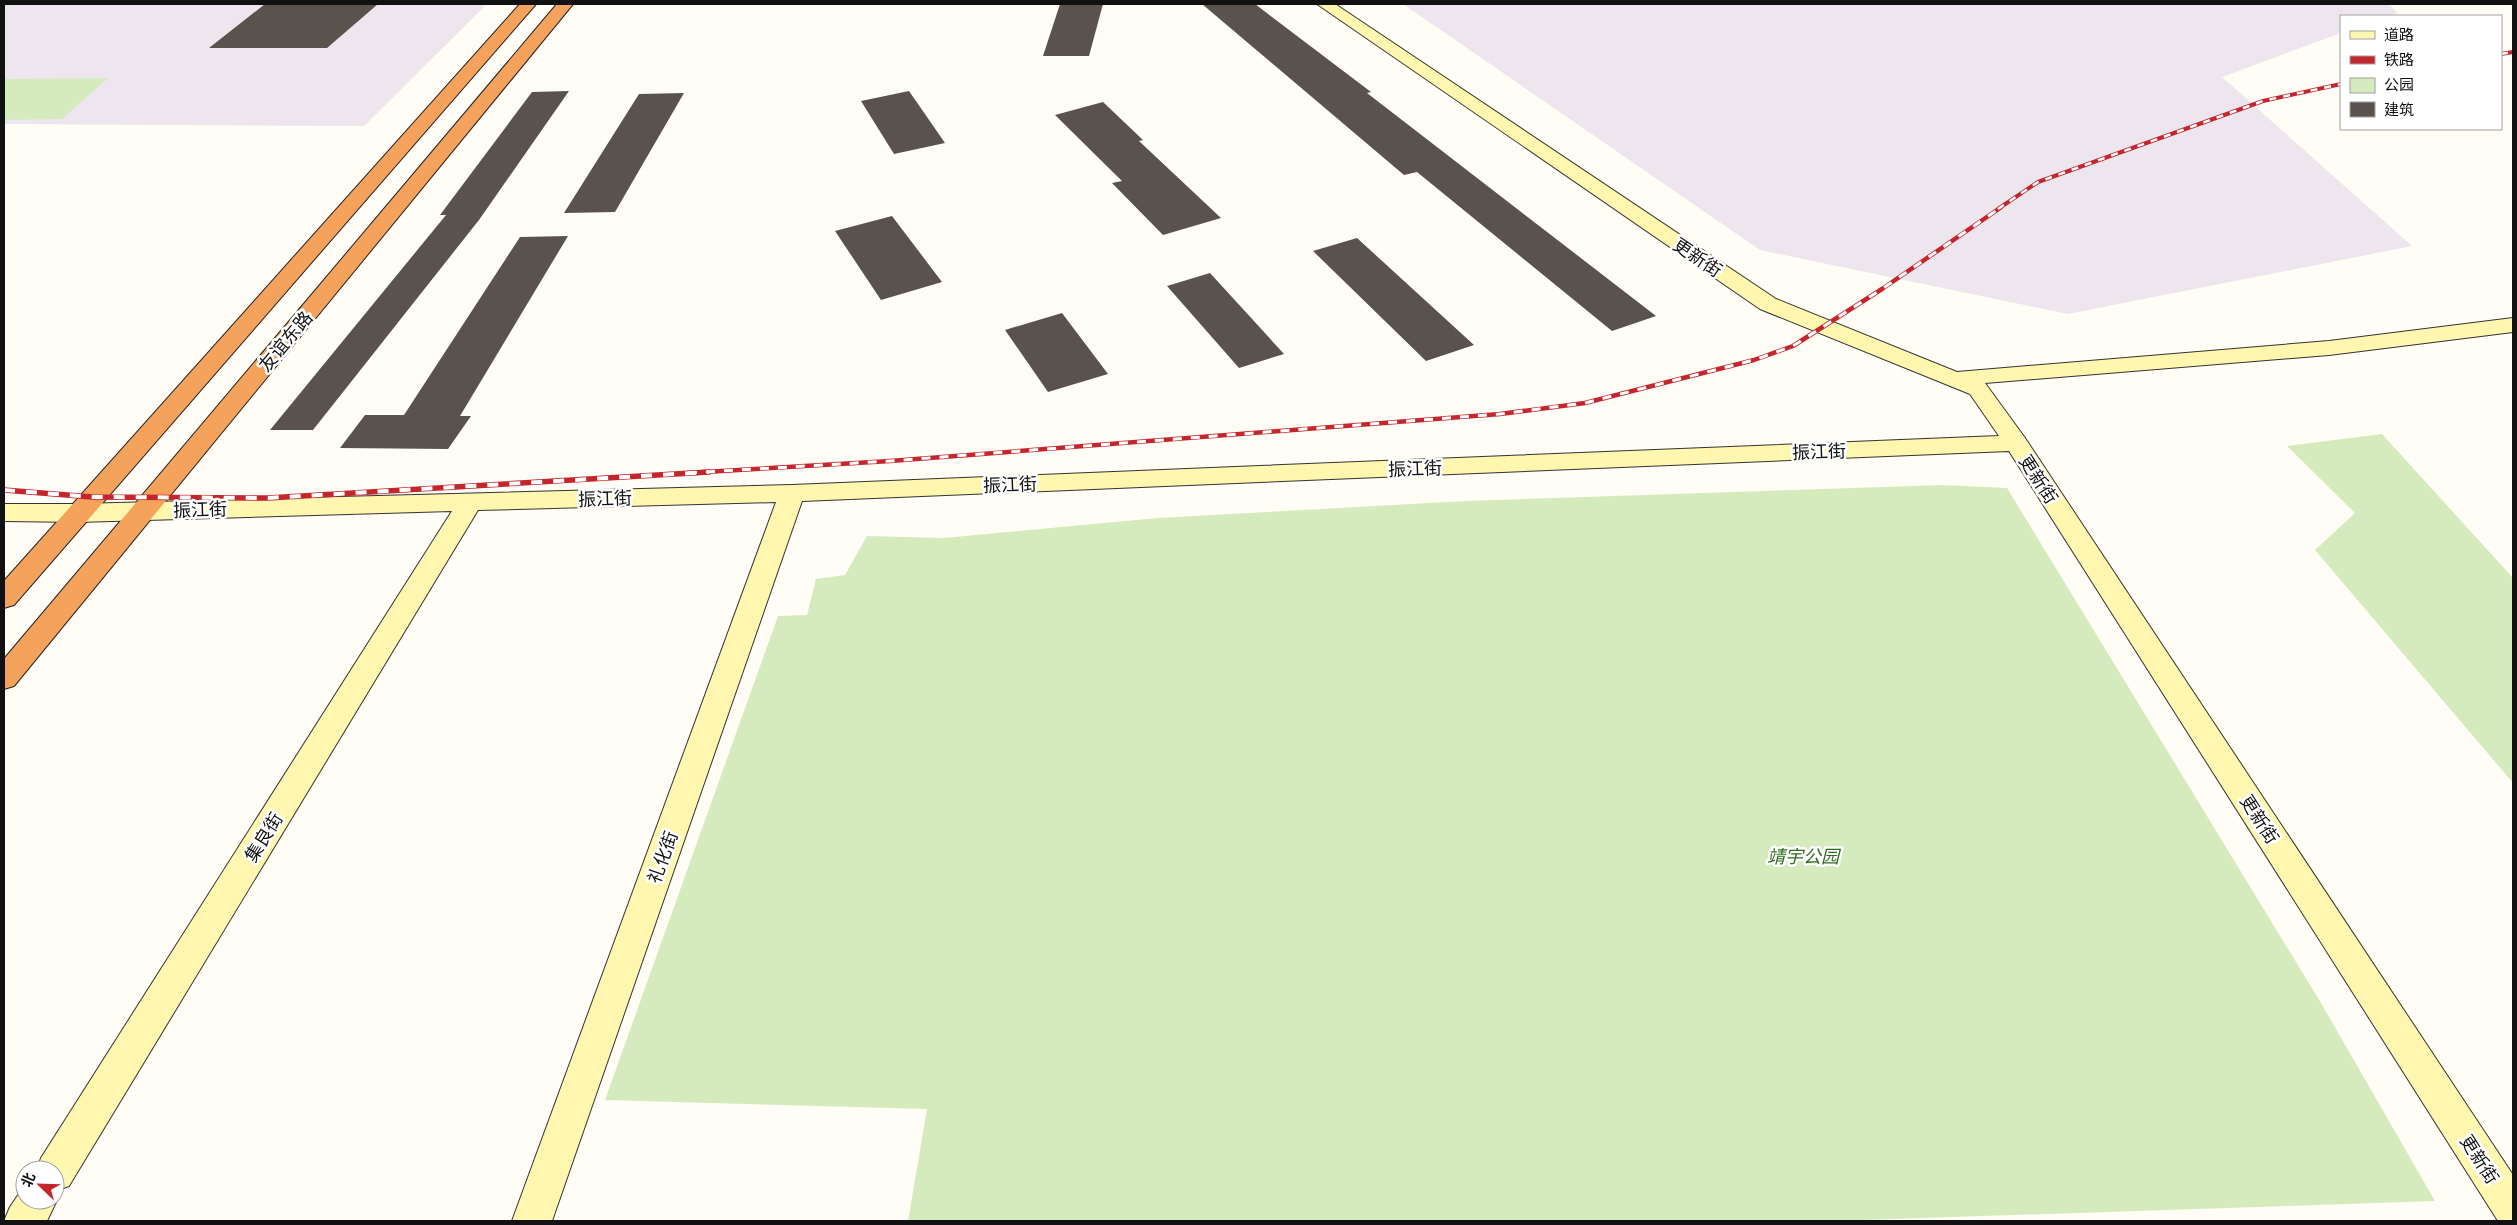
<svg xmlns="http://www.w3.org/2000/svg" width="2517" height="1225" font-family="'PT Serif','Noto Sans SC',serif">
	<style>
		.industrial { fill: #eee6ef }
		.green { fill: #d5ebbd }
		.building { fill: #5a524d }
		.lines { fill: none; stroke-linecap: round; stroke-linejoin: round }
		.secondary-casing { stroke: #333; stroke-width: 2 }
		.highway-casing { stroke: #222; stroke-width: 2 }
		.secondary { fill: #fff6b0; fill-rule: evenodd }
		.highway { fill: #f5a25d; fill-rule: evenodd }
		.rail-far2-casing { stroke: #c4262e; stroke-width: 4 }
		.rail-far1-casing { stroke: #c4262e; stroke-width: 4.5 }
		.rail-casing { stroke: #c4262e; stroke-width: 5.5 }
		.rail-far2 { stroke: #fff; stroke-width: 2.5; stroke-dasharray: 7; stroke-linecap: butt }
		.rail-far1 { stroke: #fff; stroke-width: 3; stroke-dasharray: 9; stroke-linecap: butt }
		.rail { stroke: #fff; stroke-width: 4; stroke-dasharray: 11; stroke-linecap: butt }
		.labels { text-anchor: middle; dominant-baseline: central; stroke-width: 5; stroke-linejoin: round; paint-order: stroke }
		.street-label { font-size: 18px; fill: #111; stroke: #fff }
		.park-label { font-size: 18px; font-style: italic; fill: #2f6b1f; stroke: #fff }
	</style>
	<rect width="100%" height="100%" fill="#fffdf5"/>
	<path class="industrial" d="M 4,4 L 487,4 L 364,126 L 4,124 Z
		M 1403,4 L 2389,4 L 2398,13 L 2387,16 L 2341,16 L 2341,33 L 2222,77 L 2412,246 L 2068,314 L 1760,250 Z"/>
	<path class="green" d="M 108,78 L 62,119 L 4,120 L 4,79 Z
		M 2382,434 L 2513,578 L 2513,783 L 2315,550 L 2355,513 L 2287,446 Z
		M 1942,485 L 2007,488 L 2321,1003 L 2435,1201 L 1833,1221 L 908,1221 L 927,1109 L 605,1100 L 778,616 L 807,615 L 816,579 L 845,575 L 867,536 L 944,538 L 1158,518 L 1466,501 Z"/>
	<path class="building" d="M 265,4 L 378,4 L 327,48 L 209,48 Z
		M 1060,4 L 1103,4 L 1089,56 L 1043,56 Z
		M 1202,4 L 1255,4 L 1371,92 L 1367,93 L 1656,316 L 1612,331 L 1417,172 L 1404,175 Z
		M 569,91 L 479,220 L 313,430 L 270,430 L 446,215 L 440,215 L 532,92 Z
		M 909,91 L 945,143 L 894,154 L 861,101 Z
		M 684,93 L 615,212 L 564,213 L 639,94 Z
		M 1103,102 L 1143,140 L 1139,141 L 1221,218 L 1163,235 L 1112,183 L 1122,181 L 1055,115 Z
		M 892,216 L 942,282 L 881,300 L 835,231 Z
		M 568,236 L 460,416 L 471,416 L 448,449 L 340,448 L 365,415 L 404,415 L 520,237 Z
		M 1357,238 L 1474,345 L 1426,361 L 1313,251 Z
		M 1210,273 L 1284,354 L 1239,368 L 1167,286 Z
		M 1062,313 L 1108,374 L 1048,392 L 1005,330 Z"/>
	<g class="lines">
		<g class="secondary-casing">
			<path id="secondary" d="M 1317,4 L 1335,4 L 1776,299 L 1957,372 L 2329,341 L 2513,318 L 2513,332 L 2329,355 L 1985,383 L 2025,438 L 2513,1175 L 2513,1221 L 2498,1221 L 2009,451 L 802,501 L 552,1221 L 512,1221 L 776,502 L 478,510 L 69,1186 L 55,1191 L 55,1170 L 37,1170 L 41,1158 L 452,511 L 79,522 L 4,521 L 4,504 L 79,504 L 792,485 L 1999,436 L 1970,394 L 1760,309 Z
				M 24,1186 L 25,1200 L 55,1200 L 55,1194 L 57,1200 L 47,1221 L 4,1221 L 10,1207 Z"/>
		</g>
		<g class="highway-casing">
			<path id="highway" d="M 520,4 L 536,4 L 14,605 L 4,608 L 4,581 Z
				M 557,4 L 573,4 L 14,686 L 4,689 L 4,659 Z"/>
		</g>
		<use href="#secondary" class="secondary"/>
		<use href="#highway" class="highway"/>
		<g class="rail-far2-casing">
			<path id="rail-far2" d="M 2501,54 L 2513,52
				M 1998,209 L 2038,182 L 2263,101 L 2341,84"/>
		</g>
		<g class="rail-far1-casing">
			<path id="rail-far1" d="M 688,473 L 890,461 L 1500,414 L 1585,403 L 1754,360 L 1793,346 L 1882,289 L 2000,208"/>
		</g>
		<g class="rail-casing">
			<path id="rail" d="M 4,490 L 92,497 L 268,498 L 709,472"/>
		</g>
		<use href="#rail-far2" class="rail-far2"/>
		<use href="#rail-far1" class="rail-far1"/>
		<use href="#rail" class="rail"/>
	</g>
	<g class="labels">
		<g class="street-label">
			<text transform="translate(1698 257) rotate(34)">更新街</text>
			<text transform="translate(285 341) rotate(-50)">友谊东路</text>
			<text transform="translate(1819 451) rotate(-2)">振江街</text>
			<text transform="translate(1415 468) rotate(-2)">振江街</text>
			<text transform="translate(2039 479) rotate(57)">更新街</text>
			<text transform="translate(1010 484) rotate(-2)">振江街</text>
			<text transform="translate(605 498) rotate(-2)">振江街</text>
			<text transform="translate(200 509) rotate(-2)">振江街</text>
			<text transform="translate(2260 819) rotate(57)">更新街</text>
			<text transform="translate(263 837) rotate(-58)">集良街</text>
			<text transform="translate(662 857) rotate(-70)">礼化街</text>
			<text transform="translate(2480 1159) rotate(57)">更新街</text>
		</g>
		<g class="park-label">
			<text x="1803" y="856">靖宇公园</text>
		</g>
	</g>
	<rect width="2517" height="1225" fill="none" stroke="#111111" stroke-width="10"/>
	<rect x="2340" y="15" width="162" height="115" fill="#ffffff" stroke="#a0a0a0"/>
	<rect x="2350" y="31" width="25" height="8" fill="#fff6b0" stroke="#a0a0a0"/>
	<text x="2384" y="40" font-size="15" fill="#111111">道路</text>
	<rect x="2350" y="56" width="25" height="8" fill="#c4262e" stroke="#a0a0a0"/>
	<text x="2384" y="65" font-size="15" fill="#111111">铁路</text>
	<rect x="2350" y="78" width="25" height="15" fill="#d5ebbd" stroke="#a0a0a0"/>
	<text x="2384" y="90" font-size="15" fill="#111111">公园</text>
	<rect x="2350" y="102" width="25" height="15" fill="#5a524d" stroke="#a0a0a0"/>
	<text x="2384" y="115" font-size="15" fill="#111111">建筑</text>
	<g transform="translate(40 1185) rotate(293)"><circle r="24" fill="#ffffff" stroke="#a0a0a0"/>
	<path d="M0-4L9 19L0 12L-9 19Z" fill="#c4262e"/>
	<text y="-8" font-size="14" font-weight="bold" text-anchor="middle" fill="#111111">北</text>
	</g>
</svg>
